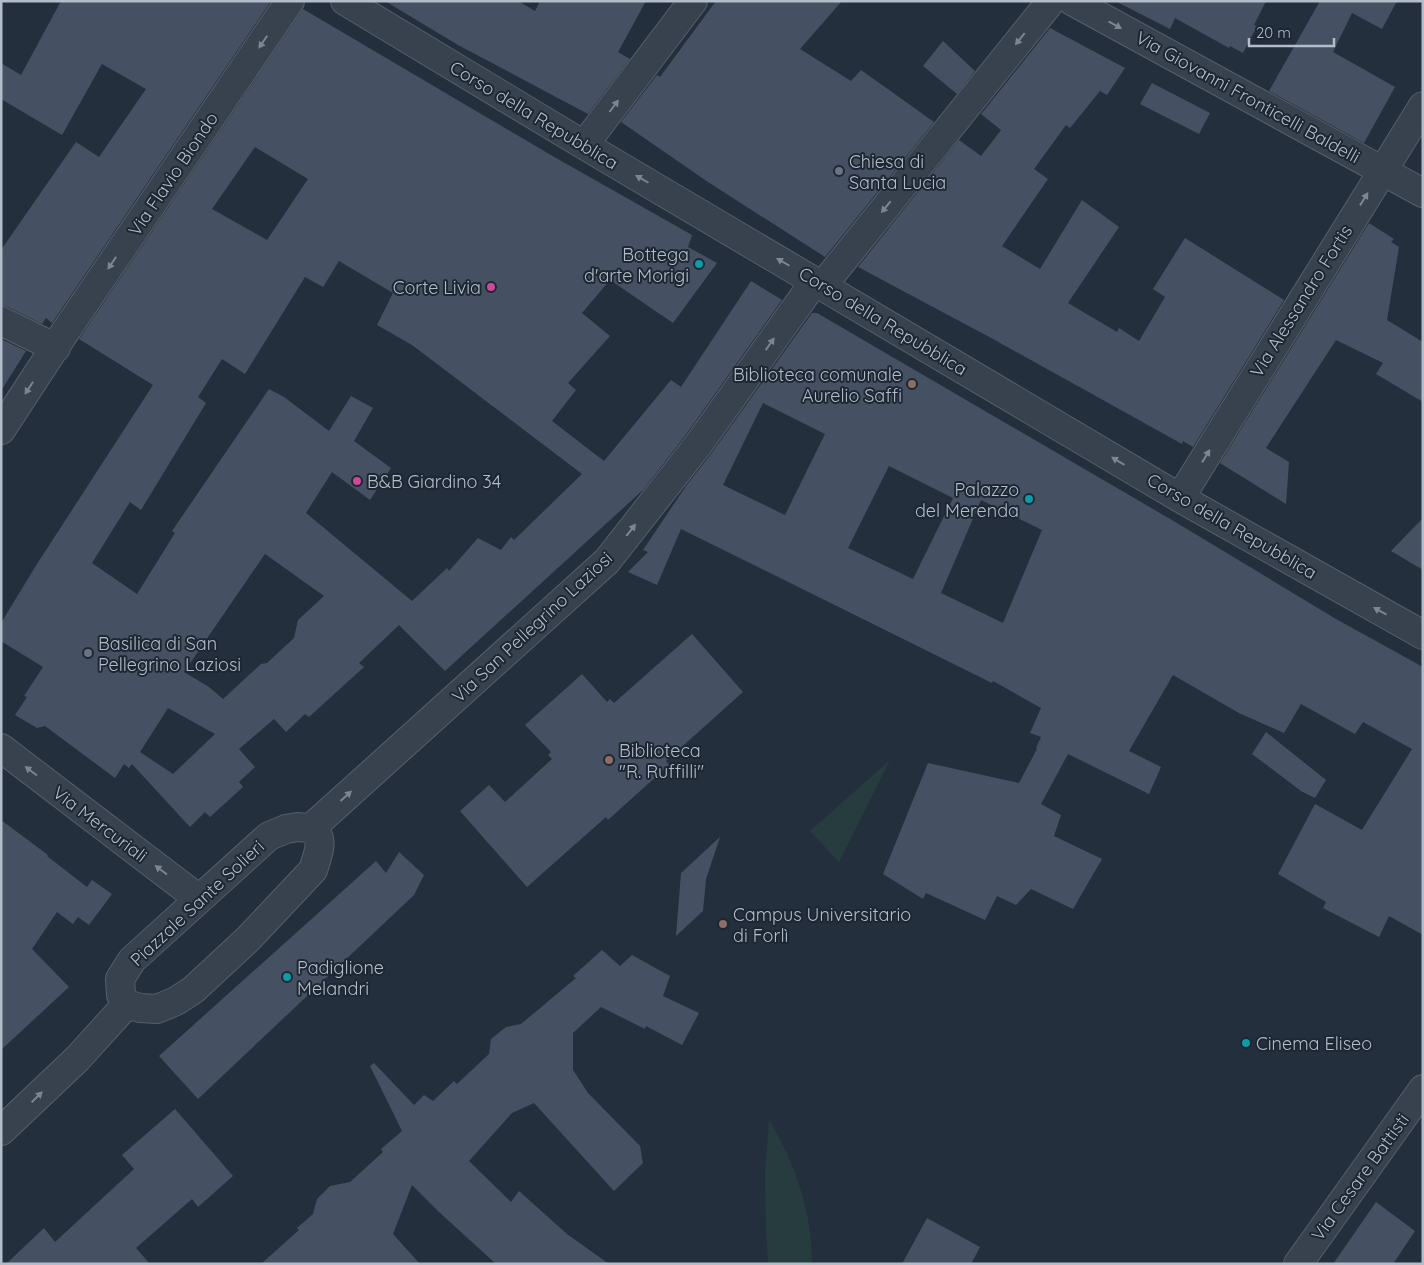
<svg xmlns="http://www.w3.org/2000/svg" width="1424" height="1265" font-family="Quicksand,sans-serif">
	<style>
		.green { fill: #263c3f }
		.building { fill: #455162; fill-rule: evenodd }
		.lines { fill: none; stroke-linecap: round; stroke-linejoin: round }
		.minor-casing { stroke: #565f6c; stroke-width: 30 }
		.minor { stroke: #38414e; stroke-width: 28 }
		.oneway { fill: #7c8592 }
		.worship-dot { fill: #6b7280; stroke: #1d2633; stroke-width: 2 }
		.culture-dot { fill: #0f9aa8; stroke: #1d2633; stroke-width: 2 }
		.hotel-dot { fill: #d1479c; stroke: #1d2633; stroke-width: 2 }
		.education-dot { fill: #8d6e63; stroke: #1d2633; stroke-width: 2 }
		.labels { text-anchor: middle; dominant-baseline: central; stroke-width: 4; stroke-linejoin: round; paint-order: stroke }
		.street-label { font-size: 18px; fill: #b4bcc9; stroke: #1d2633 }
		.poi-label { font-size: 18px; fill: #b4bcc9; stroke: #1d2633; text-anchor: start }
	</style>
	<rect width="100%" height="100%" fill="#242f3e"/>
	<path class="green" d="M 890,760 L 839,862 L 810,831 Z
		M 769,1120 C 796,1165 812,1211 812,1264 L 768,1264 L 766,1231 L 765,1173 Z"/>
	<path class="building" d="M 61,1 L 271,1 L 52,323 L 46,318 L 42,324 L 8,307 L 1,306 L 1,250 L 76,142 L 99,157 L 146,89 L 102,64 L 62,135 L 1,99 L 1,63 L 21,75 Z
		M 385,1 L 518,1 L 535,11 L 540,1 L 646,1 L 618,52 L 630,59 L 588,114 L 458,45 Z
		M 716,1 L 842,1 L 800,49 L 851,81 L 861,70 L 934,122 L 825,257 L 708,182 L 621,122 L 657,75 L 660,77 Z
		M 1115,1 L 1266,1 L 1254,25 L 1257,26 L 1243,53 L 1230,46 L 1229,48 L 1175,18 L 1170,29 Z
		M 1320,1 L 1397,1 L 1382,29 L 1352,13 L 1333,52 L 1395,87 L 1364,143 L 1269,91 Z
		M 303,9 L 556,158 L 692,235 L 688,247 L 717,263 L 673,323 L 610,280 L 582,313 L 610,336 L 568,383 L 576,390 L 552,421 L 604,461 L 671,380 L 681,387 L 751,281 L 782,300 L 685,436 L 643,490 L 445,671 L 399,625 L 359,663 L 364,667 L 309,717 L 305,714 L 286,732 L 274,719 L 239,749 L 255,767 L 239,782 L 243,787 L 210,817 L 205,812 L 190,827 L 132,764 L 129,768 L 124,764 L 115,778 L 45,726 L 37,728 L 15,715 L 27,697 L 24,696 L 43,667 L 1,641 L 1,623 L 37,564 L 153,385 L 79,339 ZM 255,147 L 308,179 L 267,240 L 212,209 ZM 339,261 L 393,293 L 377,325 L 412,345 L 582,474 L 514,540 L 511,537 L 501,550 L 478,538 L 449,571 L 447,568 L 412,601 L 306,513 L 332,472 L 370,500 L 391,468 L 354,441 L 373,408 L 351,396 L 329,431 L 284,397 L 269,389 L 172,531 L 175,533 L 137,594 L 92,563 L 130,502 L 141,510 L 206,403 L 198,397 L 222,359 L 245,374 L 305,277 L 323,287 ZM 265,554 L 324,596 L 298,620 L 294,638 L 267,663 L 261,664 L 223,699 L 209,687 L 184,672 ZM 168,708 L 215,734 L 173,774 L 140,752 Z
		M 1050,28 L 1125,68 L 1107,95 L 1100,91 L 1070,128 L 1066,125 L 1034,169 L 1048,179 L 1002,246 L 1040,269 L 1082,200 L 1119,227 L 1068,303 L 1117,332 L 1119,328 L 1139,341 L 1165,297 L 1153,289 L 1185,238 L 1284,300 L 1193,447 L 1183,441 L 1182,444 L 993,339 L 858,267 L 959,140 L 981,156 L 1001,130 L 981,114 Z
		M 943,41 L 975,71 L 957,94 L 923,66 Z
		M 1152,83 L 1210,113 L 1199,134 L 1140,104 Z
		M 1369,223 L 1394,239 L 1391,242 L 1399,247 L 1387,320 L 1423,342 L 1423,402 L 1376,374 L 1383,363 L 1336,340 L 1266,448 L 1289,462 L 1286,504 L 1220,463 Z
		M 812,313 L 817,313 L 1177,523 L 1336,619 L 1423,667 L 1423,935 L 1389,916 L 1379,937 L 1323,908 L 1326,902 L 1278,874 L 1315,804 L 1362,830 L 1412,749 L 1363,722 L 1355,734 L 1301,704 L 1284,733 L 1239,713 L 1173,675 L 1129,751 L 1161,767 L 1149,794 L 1068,754 L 1041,804 L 1061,815 L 1054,836 L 1102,859 L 1073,909 L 1031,889 L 1016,905 L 997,896 L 985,920 L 926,893 L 923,899 L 883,874 L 928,763 L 1019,783 L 1037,749 L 1036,748 L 1041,737 L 1030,733 L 1041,708 L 993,681 L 992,683 L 681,529 L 657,585 L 628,572 L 648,552 L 643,550 L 686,486 L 711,454 ZM 763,403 L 825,434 L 785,515 L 723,485 ZM 889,466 L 953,498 L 913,579 L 848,548 ZM 981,500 L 1042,530 L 1003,623 L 941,593 Z
		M 1,339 L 26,351 L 1,391 Z
		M 1423,518 L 1423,570 L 1391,551 Z
		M 692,634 L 743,692 L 666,761 L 669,765 L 608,820 L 606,817 L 527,887 L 460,811 L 489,785 L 505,802 L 552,759 L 548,755 L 551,752 L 525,725 L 582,674 L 607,702 L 610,699 L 614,703 Z
		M 1266,732 L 1326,780 L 1315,798 L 1301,791 L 1252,754 Z
		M 1,820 L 48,855 L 47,856 L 87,887 L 92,880 L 112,894 L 89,925 L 78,917 L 73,924 L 57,912 L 32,949 L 69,987 L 1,1050 Z
		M 720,837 L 706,879 L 703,911 L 676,936 L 681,873 Z
		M 399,852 L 424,875 L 414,895 L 198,1099 L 159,1056 L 376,861 L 386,873 Z
		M 602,950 L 620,966 L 632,955 L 670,976 L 663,996 L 699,1013 L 682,1045 L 646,1026 L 645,1029 L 601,1007 L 573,1033 L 573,1070 L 588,1093 L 640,1146 L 643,1163 L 614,1191 L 534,1103 L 512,1113 L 469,1161 L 511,1202 L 519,1191 L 567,1234 L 609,1264 L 496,1264 L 439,1212 L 412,1185 L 393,1234 L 420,1264 L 261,1264 L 299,1230 L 297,1228 L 313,1214 L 317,1199 L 330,1186 L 350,1182 L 383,1152 L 381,1149 L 402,1131 L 370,1066 L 374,1063 L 414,1105 L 424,1095 L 433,1101 L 454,1081 L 457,1084 L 489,1054 L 491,1039 L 506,1027 L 521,1024 L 576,978 L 573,976 Z
		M 175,1109 L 233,1176 L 198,1207 L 192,1199 L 136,1248 L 150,1264 L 6,1264 L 44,1228 L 55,1242 L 134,1169 L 122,1155 Z
		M 1376,1202 L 1415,1231 L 1393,1264 L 1333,1264 Z
		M 927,1218 L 980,1247 L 971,1264 L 902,1264 Z"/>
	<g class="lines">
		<g class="minor-casing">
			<path id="minor" d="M 345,1 L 584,145 L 1180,498 L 1423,635
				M 1072,1 L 1423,193
				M 584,145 L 693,1
				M 823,285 L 1051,1
				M 1,321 L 56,348
				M 1,430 L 65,332 L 290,1
				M 1180,498 L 1423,106
				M 1,748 L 199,899
				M 298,827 C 301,828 307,827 310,829 C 327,836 317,857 313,870 L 248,939 L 193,990 L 176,1001 L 157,1009 L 140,1008 L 127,1004 L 121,995 L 120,979 L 132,960 L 269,836 L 286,829 Z
				M 310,829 L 607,561 L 698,445 L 815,281
				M 1,1131 L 77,1059 L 127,1004
				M 1298,1264 L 1423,1089"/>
		</g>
		<use href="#minor" class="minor"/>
	</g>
	<defs><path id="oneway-solid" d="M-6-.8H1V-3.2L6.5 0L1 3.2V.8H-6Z" transform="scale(1.25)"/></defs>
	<g class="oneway">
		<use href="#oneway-solid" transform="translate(1115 25) rotate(29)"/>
		<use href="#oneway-solid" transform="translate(1020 39) rotate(129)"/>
		<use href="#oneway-solid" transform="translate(263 42) rotate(124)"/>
		<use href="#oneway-solid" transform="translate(614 106) rotate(-53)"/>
		<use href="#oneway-solid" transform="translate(642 179) rotate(-150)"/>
		<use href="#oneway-solid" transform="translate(1364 199) rotate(-58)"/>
		<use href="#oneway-solid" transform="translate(886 207) rotate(129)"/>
		<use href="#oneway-solid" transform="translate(783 262) rotate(-150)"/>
		<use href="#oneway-solid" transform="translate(112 263) rotate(124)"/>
		<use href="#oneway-solid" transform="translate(770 344) rotate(-55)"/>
		<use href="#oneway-solid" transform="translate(29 388) rotate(123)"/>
		<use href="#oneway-solid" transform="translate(1206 456) rotate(-58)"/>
		<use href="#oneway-solid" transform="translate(1118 461) rotate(-149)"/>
		<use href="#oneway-solid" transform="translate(631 530) rotate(-52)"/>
		<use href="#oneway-solid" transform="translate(1380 611) rotate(-151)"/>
		<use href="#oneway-solid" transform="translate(31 771) rotate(-143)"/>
		<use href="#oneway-solid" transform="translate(346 796) rotate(-42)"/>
		<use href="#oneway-solid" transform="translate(161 870) rotate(-143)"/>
		<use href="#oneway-solid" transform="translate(37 1097) rotate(-44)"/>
	</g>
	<g class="worship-dot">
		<circle cx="839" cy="171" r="5"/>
		<circle cx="88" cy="653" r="5"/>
	</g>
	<g class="culture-dot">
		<circle cx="699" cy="264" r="5"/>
		<circle cx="1029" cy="499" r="5"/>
		<circle cx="287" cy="977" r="5"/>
		<circle cx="1246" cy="1043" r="5"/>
	</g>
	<g class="hotel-dot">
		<circle cx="491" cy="287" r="5"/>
		<circle cx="357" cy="481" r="5"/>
	</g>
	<g class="education-dot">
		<circle cx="912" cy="384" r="5"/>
		<circle cx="609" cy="760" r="5"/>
		<circle cx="723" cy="924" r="5"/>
	</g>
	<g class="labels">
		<g class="street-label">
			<text transform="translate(1248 97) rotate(29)">Via Giovanni Fronticelli Baldelli</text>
			<text transform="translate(534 115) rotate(31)">Corso della Repubblica</text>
			<text transform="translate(173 174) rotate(-56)">Via Flavio Biondo</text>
			<text transform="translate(1301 301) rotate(-58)">Via Alessandro Fortis</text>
			<text transform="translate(883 321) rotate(31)">Corso della Repubblica</text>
			<text transform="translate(1232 526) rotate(30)">Corso della Repubblica</text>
			<text transform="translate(532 627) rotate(-43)">Via San Pellegrino Laziosi</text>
			<text transform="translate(100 824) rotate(37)">Via Mercuriali</text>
			<text transform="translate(197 903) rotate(-43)">Piazzale Sante Solieri</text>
			<text transform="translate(1360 1177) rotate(-54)">Via Cesare Battisti</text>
		</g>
		<g class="poi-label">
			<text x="849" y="161">Chiesa di<tspan x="849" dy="21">Santa Lucia</tspan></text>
			<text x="689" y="254" text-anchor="end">Bottega<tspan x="689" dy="21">d'arte Morigi</tspan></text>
			<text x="481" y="287" text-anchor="end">Corte Livia</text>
			<text x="902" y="374" text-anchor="end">Biblioteca comunale<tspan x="902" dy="21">Aurelio Saffi</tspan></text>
			<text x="367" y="481">B&amp;B Giardino 34</text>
			<text x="1019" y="489" text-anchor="end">Palazzo<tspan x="1019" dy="21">del Merenda</tspan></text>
			<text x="98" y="643">Basilica di San<tspan x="98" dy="21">Pellegrino Laziosi</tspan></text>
			<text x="619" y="750">Biblioteca<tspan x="619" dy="21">"R. Ruffilli"</tspan></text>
			<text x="733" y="914">Campus Universitario<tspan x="733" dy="21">di Forlì</tspan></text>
			<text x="297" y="967">Padiglione<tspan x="297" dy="21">Melandri</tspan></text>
			<text x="1256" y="1043">Cinema Eliseo</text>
		</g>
	</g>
	<rect width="1424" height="1265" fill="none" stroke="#b4bcc9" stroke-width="5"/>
	<path d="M1249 38v8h85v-8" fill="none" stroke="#b4bcc9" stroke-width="2.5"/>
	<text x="1256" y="38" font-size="15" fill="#b4bcc9" stroke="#1d2633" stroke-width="4" paint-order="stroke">20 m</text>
</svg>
